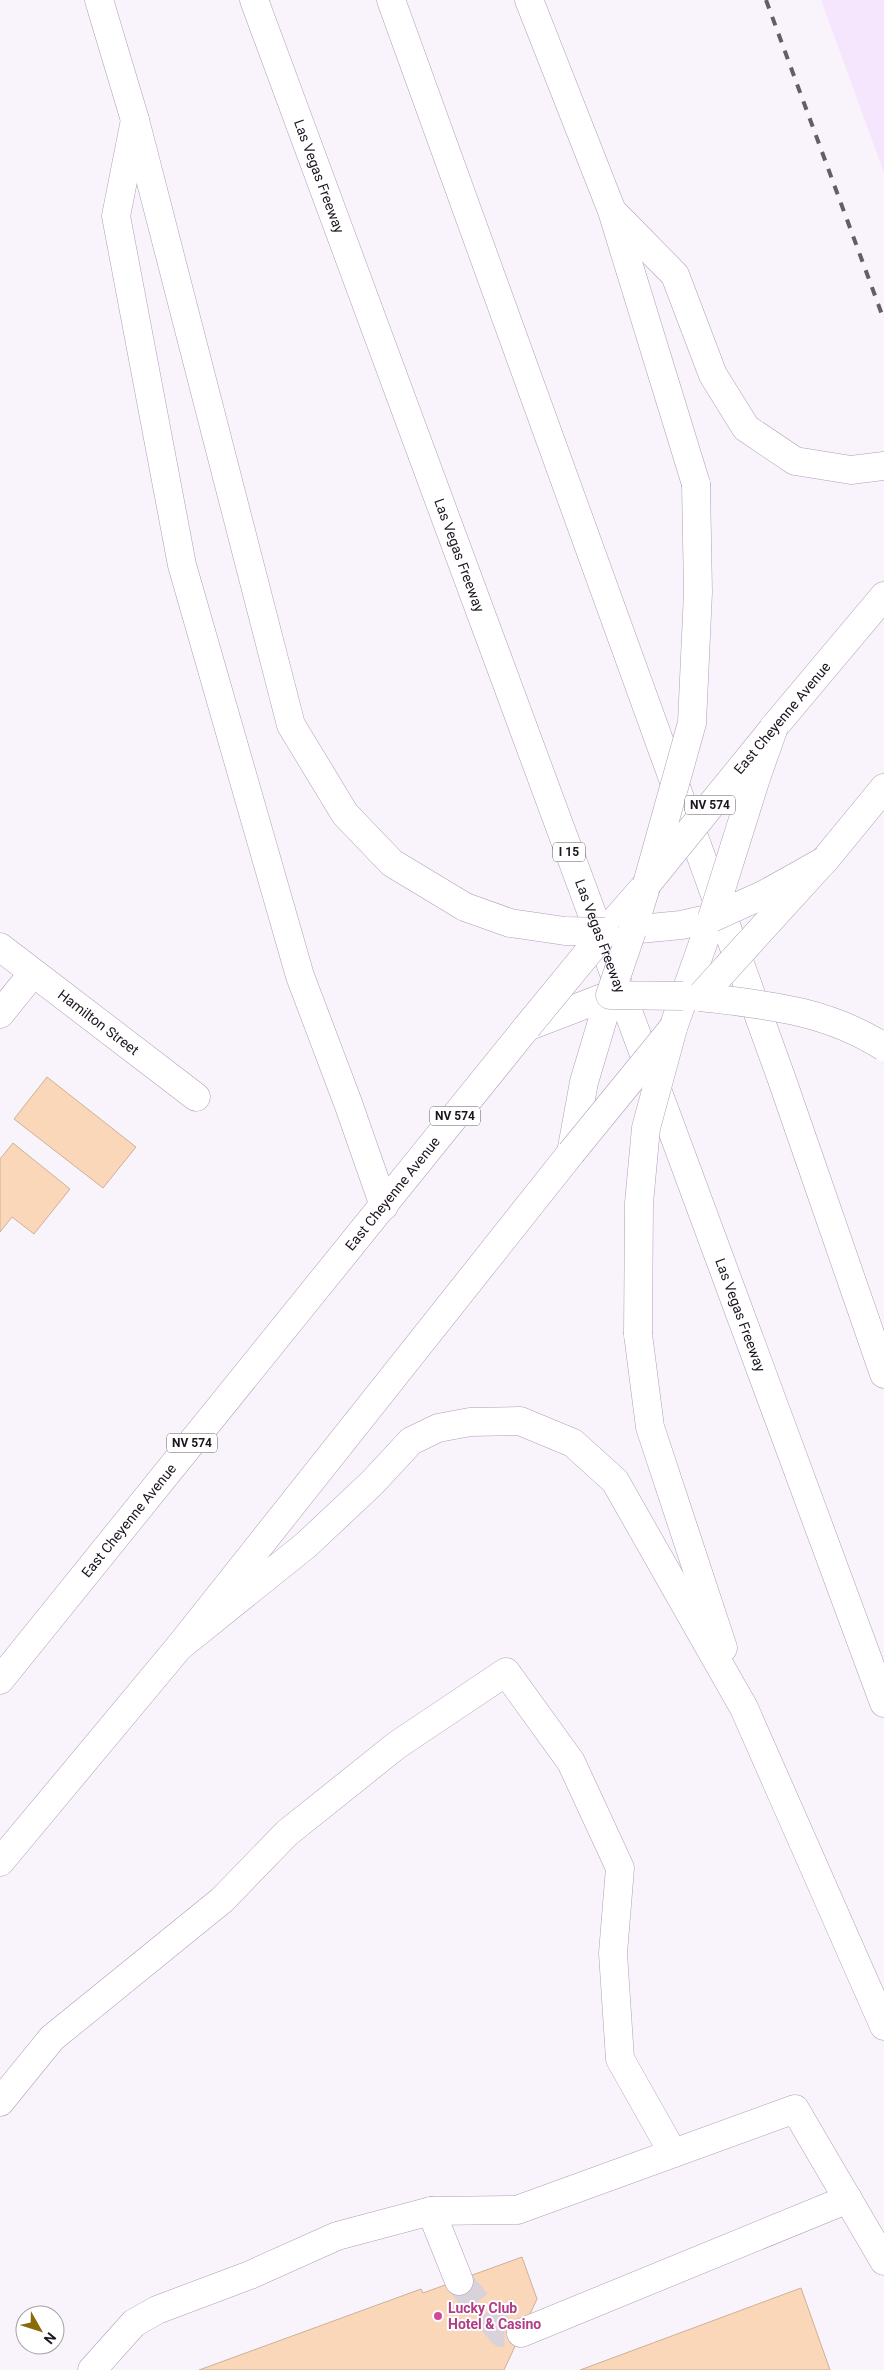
<svg xmlns="http://www.w3.org/2000/svg" width="884" height="2370" font-family="Roboto,sans-serif">
	<style>
		.built { fill: #f6e6fd }
		.building { fill: #fad7b9; stroke: #ceb097 }
		.lines { fill: none; stroke-linecap: round; stroke-linejoin: round }
		.minor-tunnel { stroke: #d8d2da; stroke-width: 28; stroke-dasharray: 28 14; stroke-linecap: butt }
		.minor-casing { stroke: #b29cba; stroke-width: 29 }
		.major-casing { stroke: #b29cba; stroke-width: 29 }
		.highway-casing { stroke: #b29cba; stroke-width: 29 }
		.minor { stroke: #fff; stroke-width: 28 }
		.major { stroke: #fff; stroke-width: 28 }
		.highway { stroke: #fff; stroke-width: 28 }
		.rail { stroke: #655e68; stroke-width: 4; stroke-dasharray: 9 9; stroke-linecap: butt }
		.major-bridge-casing { stroke: #b29cba; stroke-width: 29; stroke-linecap: butt }
		.highway-bridge-casing { stroke: #b29cba; stroke-width: 29; stroke-linecap: butt }
		.major-bridge { stroke: #fff; stroke-width: 28 }
		.highway-bridge { stroke: #fff; stroke-width: 28 }
		.hotel-dot { fill: #d1479c; stroke: #fff; stroke-width: 2 }
		.labels { text-anchor: middle; dominant-baseline: central; stroke-width: 4; stroke-linejoin: round; paint-order: stroke }
		.shield { fill: #fff; stroke: #605a62; stroke-width: 1 }
		.shield-label { font-size: 12px; font-weight: bold; fill: #1c141f }
		.street-label { font-size: 14px; fill: #1c141f; stroke: #fff }
		.hotel-label { font-size: 14px; font-weight: bold; fill: #b23c85; stroke: #fff; text-anchor: start }
	</style>
	<rect width="100%" height="100%" fill="#f9f4fb"/>
	<path class="built" d="M 821,0 L 884,0 L 884,173 Z"/>
	<path class="building" d="M 47,1077 L 136,1147 L 103,1188 L 14,1119 Z
		M 13,1143 L 70,1189 L 34,1234 L 12,1217 L 0,1232 L 0,1159 Z
		M 522,2257 L 537,2299 L 504,2370 L 199,2370 L 421,2289 L 423,2293 Z
		M 801,2288 L 830,2370 L 580,2370 Z"/>
	<g class="lines">
		<path class="minor-tunnel" d="M 459,2281 L 502,2333 L 521,2333"/>
		<g class="minor-casing">
			<g id="minor">
				<path id="s1" d="M 0,947 L 196,1097"/>
				<path d="M 0,1014 L 33,973"/>
				<path d="M 0,2102 L 52,2038 L 222,1900 L 287,1833 L 397,1745 L 506,1672 L 571,1762 L 620,1868 L 613,1953 L 620,2059 L 673,2153"/>
				<path d="M 431,2211 L 459,2281"/>
				<path d="M 521,2333 L 848,2199"/>
				<path d="M 92,2370 L 134,2323 L 157,2310 L 250,2275 L 337,2236 L 431,2211 L 517,2210 L 795,2109 L 884,2261"/>
			</g>
		</g>
		<g class="major-casing">
			<g id="major">
				<path d="M 774,727 L 884,596"/>
				<path d="M 824,861 L 884,788"/>
				<path d="M 605,932 L 647,884"/>
				<path id="s2" d="M 0,1680 L 527,1027"/>
				<path d="M 0,1862 L 179,1647 L 571,1153"/>
			</g>
		</g>
		<g class="highway-casing">
			<g id="highway">
				<path d="M 99,0 L 135,120 L 291,725 L 345,814 L 392,863 L 465,907"/>
				<path id="s3" d="M 254,0 L 884,1703"/>
				<path d="M 391,0 L 781,1077 L 884,1374"/>
				<path d="M 529,0 L 612,211 L 696,484"/>
				<path d="M 135,120 L 116,216 L 182,565 L 300,976 L 348,1103 L 384,1206"/>
				<path d="M 615,214 L 675,275 L 713,375 L 746,428 L 795,461 L 851,470 L 884,466"/>
				<path d="M 632,931 L 647,884"/>
				<path d="M 609,932 L 681,925 L 712,918"/>
				<path d="M 527,1027 L 610,995"/>
				<path d="M 673,1028 L 712,918"/>
				<path d="M 571,1153 L 584,1082 L 610,995"/>
				<path d="M 638,1334 L 650,1427 L 723,1648"/>
				<path d="M 179,1647 L 306,1545 L 372,1483 L 411,1441 L 438,1428 L 470,1422 L 520,1421 L 573,1443 L 615,1481 L 744,1708 L 884,2026"/>
			</g>
		</g>
		<use href="#minor" class="minor"/>
		<use href="#major" class="major"/>
		<use href="#highway" class="highway"/>
		<path class="rail" d="M 766,0 L 884,320"/>
		<g class="major-bridge-casing">
			<path id="major-bridge" d="M 647,884 L 772,730
				M 700,997 L 820,865
				M 527,1027 L 605,932
				M 571,1153 L 673,1028"/>
		</g>
		<g class="highway-bridge-casing">
			<path id="highway-bridge" d="M 647,884 L 692,723 L 698,592 L 696,484
				M 465,907 L 510,923 L 565,931 L 605,932
				M 712,918 L 756,778 L 774,727
				M 712,918 L 765,894 L 824,861
				M 632,931 L 610,995 L 683,996
				M 700,997 C 767,1005 826,1010 884,1047
				M 638,1334 L 639,1203 L 646,1128 L 673,1028"/>
		</g>
		<use href="#major-bridge" class="major-bridge"/>
		<use href="#highway-bridge" class="highway-bridge"/>
	</g>
	<circle class="hotel-dot" cx="438" cy="2316" r="5"/>
	<g class="labels">
		<g class="shield">
			<rect x="685" y="795.5" width="50" height="19" rx="4"/>
			<rect x="553" y="842.5" width="32" height="19" rx="4"/>
			<rect x="430" y="1106.5" width="50" height="19" rx="4"/>
			<rect x="167" y="1433.5" width="50" height="19" rx="4"/>
		</g>
		<g class="shield-label">
			<text x="710" y="805">NV 574</text>
			<text x="569" y="852">I 15</text>
			<text x="455" y="1116">NV 574</text>
			<text x="192" y="1443">NV 574</text>
		</g>
		<g class="street-label">
			<text stroke="none"><textPath href="#s3" startOffset="188">Las Vegas Freeway</textPath></text>
			<text stroke="none"><textPath href="#s3" startOffset="592">Las Vegas Freeway</textPath></text>
			<text transform="translate(782 718) rotate(-50)">East Cheyenne Avenue</text>
			<text stroke="none"><textPath href="#s3" startOffset="998">Las Vegas Freeway</textPath></text>
			<text stroke="none"><textPath href="#s1" startOffset="124">Hamilton Street</textPath></text>
			<text stroke="none"><textPath href="#s2" startOffset="625">East Cheyenne Avenue</textPath></text>
			<text stroke="none"><textPath href="#s3" startOffset="1402">Las Vegas Freeway</textPath></text>
			<text stroke="none"><textPath href="#s2" startOffset="205">East Cheyenne Avenue</textPath></text>
		</g>
		<g class="hotel-label">
			<text x="448" y="2308">Lucky Club<tspan x="448" dy="16">Hotel &amp; Casino</tspan></text>
		</g>
	</g>
	<g transform="translate(40 2330) rotate(129)"><circle r="24" fill="#ffffff" stroke="#a4a1a5"/>
	<path d="M0-4L9 19L0 12L-9 19Z" fill="#896b09"/>
	<text y="-8" font-size="14" font-weight="bold" text-anchor="middle" fill="#1c141f">N</text>
	</g>
</svg>
